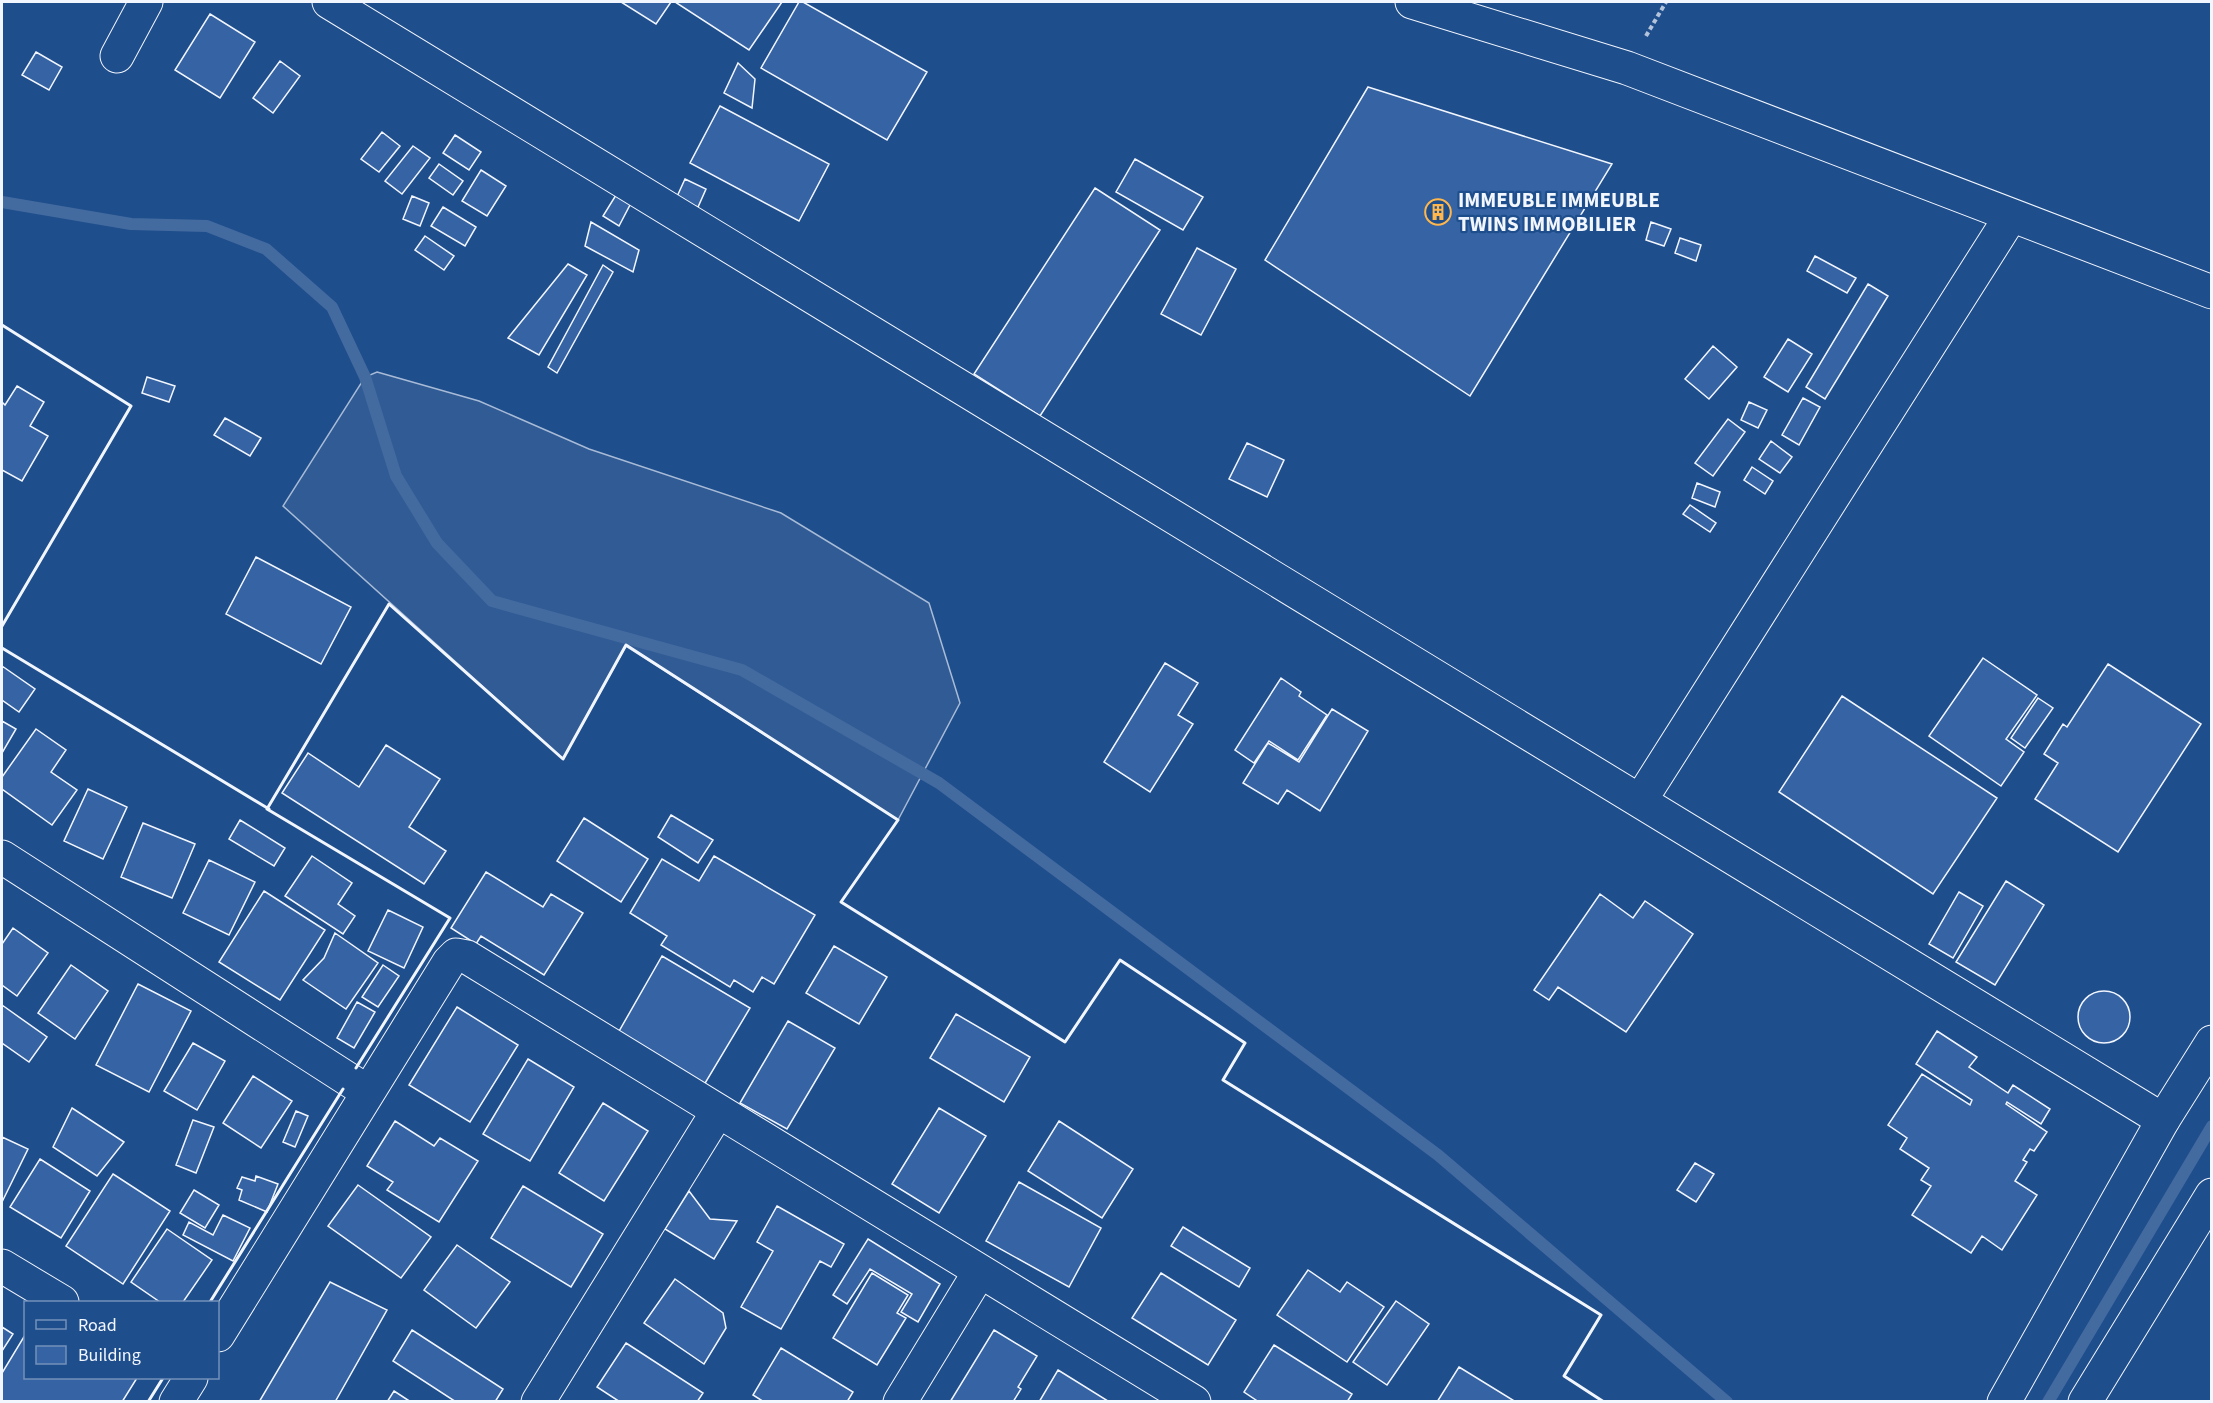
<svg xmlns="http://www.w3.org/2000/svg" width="2213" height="1403" font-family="'Source Sans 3',sans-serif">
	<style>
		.built { fill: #305b95; stroke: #a8bbd7; stroke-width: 1.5 }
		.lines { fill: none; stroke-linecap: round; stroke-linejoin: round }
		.stream { stroke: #446ba0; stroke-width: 12 }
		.building { fill: #3563a3; stroke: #f2f6ff; stroke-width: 1.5 }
		.street-casing { stroke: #f2f6ff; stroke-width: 35 }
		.secondary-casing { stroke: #f2f6ff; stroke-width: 35 }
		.path { stroke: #b3c4dc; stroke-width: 4; stroke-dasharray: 4.5 3; stroke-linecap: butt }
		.street { stroke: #1f4e8c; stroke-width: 33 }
		.secondary { stroke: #1f4e8c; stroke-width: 33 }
		.wall { stroke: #f2f6ff; stroke-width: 3 }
		.labels { text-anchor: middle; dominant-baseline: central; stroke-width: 4.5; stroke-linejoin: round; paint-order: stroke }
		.poi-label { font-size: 21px; font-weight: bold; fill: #f2f6ff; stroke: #1f4e8c; text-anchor: start }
	</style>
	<rect width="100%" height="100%" fill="#1f4e8c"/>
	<path class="built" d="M 377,372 L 479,401 L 589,449 L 781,513 L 929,603 L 960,703 L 898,820 L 626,646 L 563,759 L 283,506 L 365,377 Z"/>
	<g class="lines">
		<path class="stream" d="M 2,202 L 131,224 L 207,226 L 266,249 L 332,307 L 365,377 L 396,476 L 437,543 L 492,601 L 742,670 L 939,783 L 1438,1155 L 1727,1402
			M 2048,1402 L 2212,1126"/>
	</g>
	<path class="building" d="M 621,2 L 671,2 L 656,24 Z
		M 675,2 L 782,2 L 749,50 Z
		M 799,2 L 803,2 L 927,72 L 887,140 L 761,68 Z
		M 210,14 L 255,42 L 220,98 L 175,70 Z
		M 36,52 L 62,67 L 49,90 L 22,75 Z
		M 280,61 L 300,76 L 273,113 L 253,98 Z
		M 738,63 L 755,79 L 752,108 L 724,93 Z
		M 1368,87 L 1612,164 L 1470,396 L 1265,260 Z
		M 720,106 L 829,164 L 799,221 L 690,163 Z
		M 382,132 L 400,146 L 379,172 L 361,159 Z
		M 455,135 L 481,152 L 469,170 L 443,153 Z
		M 413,146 L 430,158 L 402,194 L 385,181 Z
		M 1135,159 L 1203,197 L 1183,230 L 1116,192 Z
		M 439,164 L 463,181 L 453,195 L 429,178 Z
		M 481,170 L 506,186 L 487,216 L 462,201 Z
		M 685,179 L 706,189 L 698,207 L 675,201 Z
		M 1095,188 L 1160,230 L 1040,416 L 974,374 Z
		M 616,195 L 631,203 L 619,226 L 603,216 Z
		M 412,196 L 429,203 L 420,226 L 403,219 Z
		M 443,207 L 476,227 L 465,246 L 431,226 Z
		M 591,222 L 639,250 L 633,272 L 585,246 Z
		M 1651,222 L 1671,229 L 1664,246 L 1646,240 Z
		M 425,236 L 454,256 L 444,270 L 415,250 Z
		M 1680,238 L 1701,245 L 1696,261 L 1675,253 Z
		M 1197,248 L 1236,269 L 1201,335 L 1161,314 Z
		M 1815,256 L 1856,278 L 1847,293 L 1807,271 Z
		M 568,264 L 587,275 L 539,355 L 508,338 Z
		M 603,265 L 613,272 L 557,373 L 548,367 Z
		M 1868,284 L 1888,296 L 1825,399 L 1806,387 Z
		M 1788,339 L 1812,354 L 1788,392 L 1764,377 Z
		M 1713,346 L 1737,367 L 1709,399 L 1685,379 Z
		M 147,377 L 175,386 L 169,402 L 142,393 Z
		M 17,386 L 44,402 L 30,426 L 48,436 L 22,481 L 2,470 L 2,402 L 5,405 Z
		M 1803,398 L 1820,407 L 1799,445 L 1782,435 Z
		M 1749,402 L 1767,410 L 1758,428 L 1741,420 Z
		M 225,418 L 261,438 L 250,456 L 214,435 Z
		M 1728,419 L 1745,432 L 1713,476 L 1695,463 Z
		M 1771,441 L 1792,457 L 1780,473 L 1759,459 Z
		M 1247,443 L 1284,460 L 1267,497 L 1229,479 Z
		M 1752,467 L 1773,481 L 1765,494 L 1744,480 Z
		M 1697,483 L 1720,492 L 1715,507 L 1692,498 Z
		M 1690,505 L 1716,523 L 1710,532 L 1683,514 Z
		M 256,557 L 351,607 L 321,664 L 226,614 Z
		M 1983,658 L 2037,695 L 2006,739 L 2024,752 L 2001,786 L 1929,736 Z
		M 1165,663 L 1198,683 L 1178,715 L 1193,724 L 1150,792 L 1104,762 Z
		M 2108,664 L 2201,724 L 2118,852 L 2035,799 L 2058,763 L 2044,754 L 2063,724 L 2067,727 Z
		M 2,666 L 35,689 L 19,712 L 2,700 Z
		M 1281,678 L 1301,692 L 1299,696 L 1327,715 L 1298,760 L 1269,741 L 1254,763 L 1235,750 Z
		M 1842,696 L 1997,798 L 1933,894 L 1779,792 Z
		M 2038,698 L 2053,708 L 2025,748 L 2011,738 Z
		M 1332,709 L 1368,731 L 1320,811 L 1287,790 L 1278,804 L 1243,783 L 1268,743 L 1299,762 Z
		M 2,721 L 16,729 L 2,753 Z
		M 36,729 L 66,750 L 51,772 L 77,790 L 52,825 L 2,789 L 2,777 Z
		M 386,745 L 440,779 L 409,827 L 446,851 L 424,884 L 282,793 L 308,753 L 359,787 Z
		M 88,789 L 127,807 L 103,859 L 64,841 Z
		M 671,815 L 713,840 L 698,863 L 658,837 Z
		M 584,818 L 648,859 L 621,902 L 557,861 Z
		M 240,820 L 285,848 L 274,866 L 229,839 Z
		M 143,823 L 195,844 L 172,898 L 121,877 Z
		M 312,856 L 352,883 L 338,904 L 355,916 L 343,934 L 285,896 Z
		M 714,856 L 815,915 L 774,984 L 762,977 L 753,992 L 734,980 L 730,987 L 661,945 L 667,936 L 630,913 L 662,859 L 699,881 Z
		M 209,860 L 255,882 L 229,935 L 183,913 Z
		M 486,872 L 543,907 L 551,894 L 583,913 L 544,975 L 481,936 L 476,944 L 451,928 Z
		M 2006,881 L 2044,905 L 1995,985 L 1956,962 Z
		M 264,891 L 325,930 L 280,1000 L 219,962 Z
		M 1959,892 L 1983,906 L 1953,958 L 1929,944 Z
		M 1600,894 L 1633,918 L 1645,901 L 1693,934 L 1626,1032 L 1558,987 L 1549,1000 L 1534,990 Z
		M 388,910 L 423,927 L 404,968 L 368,951 Z
		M 13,928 L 48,953 L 17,996 L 2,985 L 2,944 Z
		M 335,933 L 378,963 L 346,1009 L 303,980 L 324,958 Z
		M 834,946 L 887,977 L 859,1024 L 806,993 Z
		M 662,956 L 750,1008 L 701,1090 L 614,1040 Z
		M 71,965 L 108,991 L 75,1039 L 38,1013 Z
		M 383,965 L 399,976 L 378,1007 L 362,997 Z
		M 138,984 L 191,1011 L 149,1092 L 96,1065 Z
		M2078 1017a26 26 0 1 1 52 0a26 26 0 1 1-52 0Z
		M 357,1002 L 375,1012 L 354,1048 L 337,1038 Z
		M 2,1005 L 47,1037 L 29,1062 L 2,1043 Z
		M 457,1007 L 518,1045 L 470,1122 L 409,1085 Z
		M 956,1014 L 1030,1057 L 1004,1102 L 930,1058 Z
		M 788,1021 L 835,1048 L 787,1129 L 740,1103 Z
		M 1937,1031 L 1977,1057 L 1969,1067 L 2008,1093 L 2013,1085 L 2050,1109 L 2041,1124 L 2007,1102 L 2006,1104 L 2047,1132 L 2034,1151 L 2030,1149 L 2023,1160 L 2027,1162 L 2015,1181 L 2037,1195 L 2002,1250 L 1982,1236 L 1971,1253 L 1912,1215 L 1931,1186 L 1921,1180 L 1929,1168 L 1900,1149 L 1907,1138 L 1888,1125 L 1922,1074 L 1970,1105 L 1972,1100 L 1916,1064 Z
		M 193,1043 L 225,1061 L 197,1110 L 164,1091 Z
		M 528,1059 L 574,1087 L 530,1161 L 483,1134 Z
		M 253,1076 L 292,1101 L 261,1148 L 223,1123 Z
		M 603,1103 L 648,1131 L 604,1201 L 559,1173 Z
		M 72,1108 L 124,1142 L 97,1176 L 53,1147 Z
		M 939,1108 L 986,1136 L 939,1213 L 892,1184 Z
		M 296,1111 L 308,1116 L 295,1147 L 283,1142 Z
		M 193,1120 L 214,1127 L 196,1173 L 176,1165 Z
		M 395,1121 L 434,1146 L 440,1138 L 478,1161 L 439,1222 L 387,1190 L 393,1182 L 367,1166 Z
		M 1059,1121 L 1133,1169 L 1102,1218 L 1028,1171 Z
		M 2,1137 L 28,1149 L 2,1202 Z
		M 40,1159 L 90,1191 L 61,1238 L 10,1207 Z
		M 1695,1163 L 1714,1174 L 1696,1202 L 1677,1190 Z
		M 113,1174 L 170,1211 L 123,1284 L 66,1246 Z
		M 256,1176 L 278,1184 L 267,1212 L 239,1200 L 242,1190 L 237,1188 L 242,1177 L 255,1181 Z
		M 1019,1182 L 1101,1228 L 1069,1287 L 986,1241 Z
		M 358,1185 L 431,1237 L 401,1278 L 328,1226 Z
		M 523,1186 L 603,1234 L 571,1287 L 491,1238 Z
		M 194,1190 L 219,1205 L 205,1228 L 180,1213 Z
		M 689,1191 L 710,1219 L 737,1221 L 714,1259 L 665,1229 Z
		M 777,1206 L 844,1244 L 831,1267 L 820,1261 L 781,1329 L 741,1307 L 773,1251 L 757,1242 Z
		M 223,1215 L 250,1228 L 233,1261 L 183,1235 L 189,1222 L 213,1235 Z
		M 1183,1227 L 1250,1268 L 1239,1287 L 1171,1246 Z
		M 167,1229 L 212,1260 L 183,1302 L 160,1302 L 131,1282 Z
		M 868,1239 L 940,1284 L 918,1322 L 901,1312 L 912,1294 L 870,1269 L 847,1304 L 833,1295 Z
		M 457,1245 L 510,1282 L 476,1328 L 424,1290 Z
		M 1308,1270 L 1340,1292 L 1347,1282 L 1384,1307 L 1347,1362 L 1277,1315 Z
		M 872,1273 L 908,1295 L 897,1313 L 906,1318 L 877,1365 L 833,1338 Z
		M 1161,1273 L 1236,1320 L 1208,1365 L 1132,1318 Z
		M 675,1279 L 723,1313 L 726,1328 L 704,1364 L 644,1323 Z
		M 330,1282 L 387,1310 L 335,1402 L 259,1402 Z
		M 1396,1301 L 1429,1324 L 1387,1385 L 1353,1362 Z
		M 2,1327 L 13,1334 L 2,1351 Z
		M 412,1330 L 503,1389 L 495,1402 L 456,1402 L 393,1361 Z
		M 994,1330 L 1037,1356 L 1018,1387 L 1021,1389 L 1013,1402 L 950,1402 Z
		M 25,1335 L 26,1378 L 137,1378 L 122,1402 L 2,1402 L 2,1373 Z
		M 626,1343 L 703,1393 L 697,1402 L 620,1402 L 597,1387 Z
		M 1274,1345 L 1352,1394 L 1347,1402 L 1259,1402 L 1244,1392 Z
		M 781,1348 L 853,1392 L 847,1402 L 764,1402 L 753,1395 Z
		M 1459,1367 L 1516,1402 L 1437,1402 Z
		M 1058,1370 L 1108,1401 L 1039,1402 Z
		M 394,1391 L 411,1402 L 387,1402 Z"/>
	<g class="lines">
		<g class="street-casing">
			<path id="street" d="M 329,2 L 2163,1120
				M 1412,2 L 1627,68 L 2212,292
				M 117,56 L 146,2
				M 1640,801 L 2011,216
				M 2,857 L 368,1092
				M 2,1266 L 62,1302
				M 218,1335 L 449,962 L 456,955 L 467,957 L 1194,1402
				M 176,1402 L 191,1378
				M 538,1402 L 718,1111
				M 900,1402 L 980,1271
				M 2085,1402 L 2212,1195"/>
		</g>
		<g class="secondary-casing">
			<path id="secondary" d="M 2004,1402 L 2163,1120 L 2212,1042"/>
		</g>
		<path class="path" d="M 1646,36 L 1666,2"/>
		<use href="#street" class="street"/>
		<use href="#secondary" class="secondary"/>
		<path class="wall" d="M 2,325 L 131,406 L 2,626
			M 2,648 L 269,809
			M 356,1068 L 450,918 L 267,809 L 389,604 L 563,759 L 626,645 L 898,820 L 841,902 L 1065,1042 L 1120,960 L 1245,1043 L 1223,1080 L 1601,1315 L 1564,1376 L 1604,1402
			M 210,1302 L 343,1089
			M 148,1402 L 163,1378"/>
	</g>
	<defs>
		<g id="building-ring" transform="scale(1.35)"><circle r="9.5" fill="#1f4e8c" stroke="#ffb74d" stroke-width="1.5"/><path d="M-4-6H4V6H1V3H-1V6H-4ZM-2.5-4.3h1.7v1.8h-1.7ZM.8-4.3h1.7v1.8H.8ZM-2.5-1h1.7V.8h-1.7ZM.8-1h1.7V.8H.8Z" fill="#ffb74d"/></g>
	</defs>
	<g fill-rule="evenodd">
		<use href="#building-ring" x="1438" y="212"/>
	</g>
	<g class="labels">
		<g class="poi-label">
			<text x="1458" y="200">IMMEUBLE IMMEUBLE<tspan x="1458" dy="24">TWINS IMMOBILIER</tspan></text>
		</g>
	</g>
	<rect width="2213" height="1403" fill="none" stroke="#f2f6ff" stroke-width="6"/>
	<rect x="24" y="1301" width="195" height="78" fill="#1f4e8c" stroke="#7391ba" stroke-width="1.5"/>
	<rect x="36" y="1320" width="30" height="9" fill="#1f4e8c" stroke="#7391ba" stroke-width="1.5"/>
	<text x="78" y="1331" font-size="18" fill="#f2f6ff">Road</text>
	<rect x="36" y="1346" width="30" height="18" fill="#3563a3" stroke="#7391ba" stroke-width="1.5"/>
	<text x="78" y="1361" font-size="18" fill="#f2f6ff">Building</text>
</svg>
